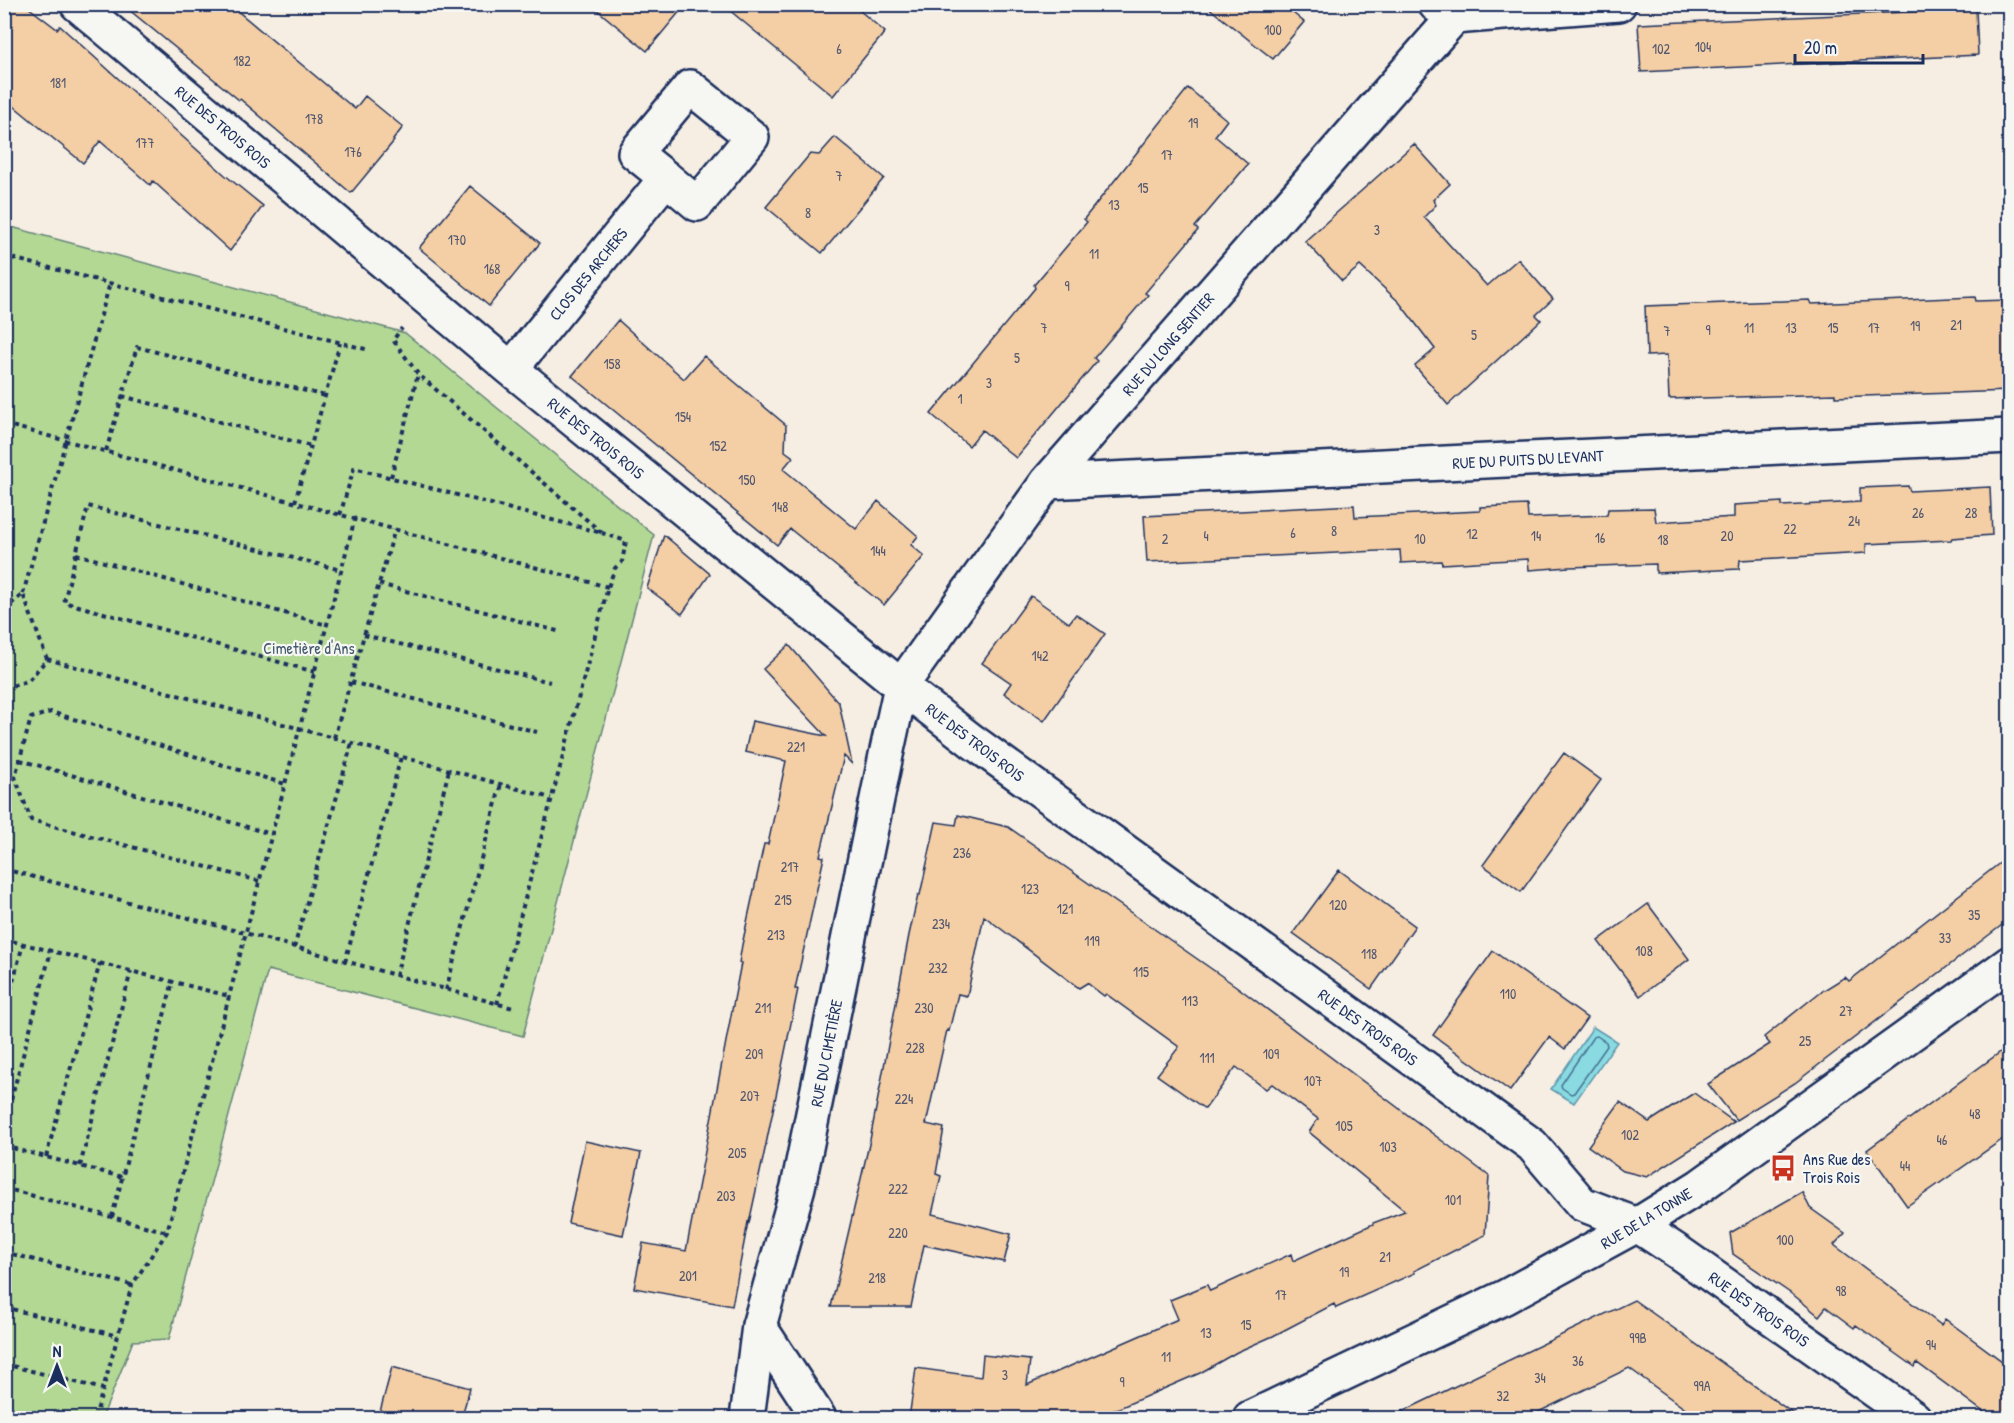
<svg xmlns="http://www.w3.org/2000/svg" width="2014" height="1423" font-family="'Patrick Hand',sans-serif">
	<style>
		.green { fill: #b2d894; stroke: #668479; stroke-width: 1.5 }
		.water { fill: #89dae1; stroke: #5d96ad; stroke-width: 1.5 }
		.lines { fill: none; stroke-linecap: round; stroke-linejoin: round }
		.shore { stroke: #477392; stroke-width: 1.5 }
		.building { fill: #f4cea4; stroke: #1b2f5e; stroke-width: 1.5 }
		.street-casing { stroke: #1b2f5e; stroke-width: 38 }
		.secondary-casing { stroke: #1b2f5e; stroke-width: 38 }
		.path { stroke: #1b2f5e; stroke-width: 4; stroke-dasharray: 4.5 4.5; stroke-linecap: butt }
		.street { stroke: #f6f6f2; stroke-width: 33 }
		.secondary { stroke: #f6f6f2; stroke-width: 33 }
		.labels { text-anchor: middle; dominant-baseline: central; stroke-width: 4.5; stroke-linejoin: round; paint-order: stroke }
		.number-label { font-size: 14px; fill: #515770 }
		.street-label { font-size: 16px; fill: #1b2f5e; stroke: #f6f6f2 }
		.park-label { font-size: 16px; fill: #41596c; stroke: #f6f6f2 }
		.poi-label { font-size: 16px; fill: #1b2f5e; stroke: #f6f6f2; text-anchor: start }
	</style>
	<rect width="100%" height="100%" fill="#f6eee2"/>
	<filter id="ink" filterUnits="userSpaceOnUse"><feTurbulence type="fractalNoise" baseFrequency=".0167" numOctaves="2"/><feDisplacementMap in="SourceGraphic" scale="12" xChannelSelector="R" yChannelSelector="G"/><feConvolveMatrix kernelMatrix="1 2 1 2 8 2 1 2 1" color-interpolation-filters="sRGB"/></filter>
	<g filter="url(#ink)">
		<path class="green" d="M 4,225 L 405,333 L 654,535 L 523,1036 L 268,970 L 169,1339 L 133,1341 L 102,1418 L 5,1418 Z"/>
		<path class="water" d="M 1593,1027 L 1617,1042 L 1574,1103 L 1551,1089 Z"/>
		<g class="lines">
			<path class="shore" d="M 1597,1036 L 1606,1042 L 1607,1046 L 1574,1093 L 1571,1094 L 1562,1088 L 1561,1085 L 1593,1037 Z"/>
		</g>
		<path class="building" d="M 4,4 L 24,4 L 57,29 L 60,26 L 225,175 L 263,206 L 230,251 L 153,181 L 150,185 L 100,141 L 83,163 L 4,98 Z
			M 122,4 L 229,4 L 355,109 L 365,96 L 403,127 L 393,140 L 394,141 L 351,193 L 240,99 L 239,100 Z
			M 590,4 L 686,4 L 647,51 Z
			M 722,4 L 852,4 L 885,32 L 833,96 Z
			M 1204,4 L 1282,4 L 1304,22 L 1273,59 Z
			M 1976,9 L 1978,55 L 1641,72 L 1638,24 Z
			M 1188,88 L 1227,120 L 1215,136 L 1248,164 L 1195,227 L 1198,230 L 1145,293 L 1148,295 L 1094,358 L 1097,361 L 1016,458 L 982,430 L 969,446 L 931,414 L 1035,288 L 1034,285 L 1087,222 L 1084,219 Z
			M 835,137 L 884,178 L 822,253 L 766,207 L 810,154 L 819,155 Z
			M 1414,144 L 1450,184 L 1433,200 L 1436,205 L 1424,217 L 1487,286 L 1518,259 L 1553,299 L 1536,315 L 1541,320 L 1448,405 L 1415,366 L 1435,349 L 1399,302 L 1360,266 L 1342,281 L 1305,241 Z
			M 470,186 L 540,243 L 489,306 L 419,248 Z
			M 1975,297 L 1976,301 L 2010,300 L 2010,391 L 1835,397 L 1835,394 L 1669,399 L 1667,355 L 1647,356 L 1645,306 L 1809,300 L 1811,304 Z
			M 618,320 L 684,379 L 704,356 L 786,425 L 785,451 L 793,457 L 783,469 L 856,529 L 878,501 L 918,536 L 911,545 L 924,556 L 884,605 L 790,529 L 777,545 L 572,376 Z
			M 1908,486 L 1910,491 L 1990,487 L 1992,535 L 1952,538 L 1951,540 L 1866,544 L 1866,553 L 1740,560 L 1739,569 L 1656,573 L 1656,564 L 1569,567 L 1529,570 L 1528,559 L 1442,564 L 1441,561 L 1401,563 L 1400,550 L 1147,562 L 1144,516 L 1354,505 L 1355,517 L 1480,511 L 1480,507 L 1527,505 L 1528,518 L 1607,515 L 1608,509 L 1654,508 L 1656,522 L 1734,517 L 1734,505 L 1782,502 L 1782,506 L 1860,502 L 1860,488 Z
			M 664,535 L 710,574 L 682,614 L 647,588 Z
			M 1031,596 L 1069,623 L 1076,614 L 1105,634 L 1044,721 L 1004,693 L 1011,683 L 982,663 Z
			M 789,645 L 839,703 L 852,764 L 844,756 L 820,856 L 824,857 L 795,989 L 798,989 L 764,1154 L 749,1223 L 748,1222 L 732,1306 L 634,1288 L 643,1243 L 686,1251 L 741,963 L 739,963 L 742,945 L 764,844 L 768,844 L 786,761 L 745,752 L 752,721 L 826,736 L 763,669 Z
			M 1564,753 L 1601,780 L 1521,892 L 1483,865 Z
			M 958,815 L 1008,827 L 1236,986 L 1489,1176 L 1485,1235 L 1414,1271 L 1415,1273 L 1336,1308 L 1334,1304 L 1273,1336 L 1237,1352 L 1200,1373 L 1094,1419 L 909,1419 L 916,1368 L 981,1377 L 983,1355 L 1030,1360 L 1027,1385 L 1178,1319 L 1170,1300 L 1207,1285 L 1210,1291 L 1291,1254 L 1293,1261 L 1373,1224 L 1373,1223 L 1405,1211 L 1309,1132 L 1318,1119 L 1272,1084 L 1266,1089 L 1236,1067 L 1205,1109 L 1157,1075 L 1179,1047 L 1106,994 L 1104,996 L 1087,983 L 1079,988 L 984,916 L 967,996 L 958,994 L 949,1031 L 947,1030 L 926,1124 L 944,1128 L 936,1174 L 941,1176 L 932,1214 L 1011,1234 L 1004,1262 L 924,1245 L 911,1307 L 831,1307 L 870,1140 L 909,935 L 918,895 L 920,895 L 936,822 L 956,825 Z
			M 2010,855 L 2010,919 L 1795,1083 L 1736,1120 L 1708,1084 L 1770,1044 L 1764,1037 L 1819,993 L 1845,977 L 1849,981 Z
			M 1339,870 L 1415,926 L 1371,989 L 1293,933 Z
			M 1648,904 L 1689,959 L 1640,996 L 1598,941 Z
			M 1493,951 L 1587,1018 L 1565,1049 L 1549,1037 L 1510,1091 L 1433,1035 Z
			M 2010,1045 L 2010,1134 L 1907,1206 L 1867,1150 Z
			M 1694,1093 L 1734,1122 L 1647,1177 L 1623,1171 L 1588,1146 L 1620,1102 L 1649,1122 Z
			M 585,1141 L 641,1153 L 623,1235 L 568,1223 Z
			M 1802,1192 L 1810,1208 L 1845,1233 L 1834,1245 L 1941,1325 L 1945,1319 L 2010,1367 L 2010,1419 L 1993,1419 L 1917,1363 L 1915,1367 L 1856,1325 L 1854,1328 L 1826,1307 L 1819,1316 L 1796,1297 L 1733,1254 L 1730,1233 Z
			M 1634,1300 L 1801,1419 L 1699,1419 L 1629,1368 L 1524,1419 L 1387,1419 Z
			M 392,1367 L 470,1388 L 461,1419 L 378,1419 Z"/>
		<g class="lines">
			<g class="street-casing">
				<path id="street" d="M 77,4 L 511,369 L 901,686 L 972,741 L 1532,1145 L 1582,1204 L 1637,1225 L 1681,1254 L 1914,1418
					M 1436,5 L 1454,17 L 1619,4
					M 511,369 L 666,178 L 697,204 L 752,137 L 690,87 L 635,153 L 666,178
					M 1047,482 L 2010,436
					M 747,1418 L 759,1326 L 798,1187 L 886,755 L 901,686 L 1047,482 L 1454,17"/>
			</g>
			<g class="secondary-casing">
				<path id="secondary" d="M 759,1326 L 819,1418
					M 1250,1418 L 1505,1297 L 1637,1225 L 1700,1186 L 2010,963"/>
			</g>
			<path class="path" d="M 4,256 L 369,350
				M 122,396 L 311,446
				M 4,424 L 608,587
				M 106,451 L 137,347 L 325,396
				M 391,477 L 418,374
				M 295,502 L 340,343
				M 340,515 L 354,468 L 602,533 L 418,374 L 393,340 L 402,328
				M 76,554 L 327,625
				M 379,584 L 561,632
				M 23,594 L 110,283
				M 4,610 L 23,594 L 47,659 L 28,681 L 4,688
				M 364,635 L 550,682
				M 47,659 L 551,798
				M 315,672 L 64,602 L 88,506 L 341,570
				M 351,682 L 537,732
				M 334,738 L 395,529
				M 20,760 L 271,834
				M 4,869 L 245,933 L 513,1008
				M 259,881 L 31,820 L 15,777 L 31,718 L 51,712 L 285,784
				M 4,939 L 229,996
				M 294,948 L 352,743
				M 345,962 L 401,757
				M 396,976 L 449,770
				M 446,990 L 501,784
				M 497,1004 L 608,587 L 615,568 L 622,562 L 626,541 L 602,533
				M 4,1016 L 23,944
				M 4,1126 L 51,951
				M 4,1146 L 122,1177
				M 46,1157 L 100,963
				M 80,1166 L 131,971
				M 4,1188 L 167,1232
				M 112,1217 L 173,981
				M 4,1252 L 132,1285
				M 4,1307 L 118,1336
				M 4,1364 L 103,1389
				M 95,1418 L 132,1285 L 167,1232 L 355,518"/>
			<use href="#street" class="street"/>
			<use href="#secondary" class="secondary"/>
		</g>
	</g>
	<defs>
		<g id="bus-bare" transform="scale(2.07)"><path d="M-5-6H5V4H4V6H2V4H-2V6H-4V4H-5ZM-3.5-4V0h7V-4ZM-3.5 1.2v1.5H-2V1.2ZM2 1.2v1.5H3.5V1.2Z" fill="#c8321e" stroke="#f6f6f2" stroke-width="2.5" paint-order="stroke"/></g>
	</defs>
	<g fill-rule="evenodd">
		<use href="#bus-bare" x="1783" y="1168"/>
	</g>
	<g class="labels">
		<g class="number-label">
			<text x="1273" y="29">100</text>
			<text x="1703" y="46">104</text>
			<text x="839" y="48">6</text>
			<text x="1661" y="48">102</text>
			<text x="242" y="60">182</text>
			<text x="58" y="82">181</text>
			<text x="314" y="118">178</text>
			<text x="1193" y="122">19</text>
			<text x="145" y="142">177</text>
			<text x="353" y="151">176</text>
			<text x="1167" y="154">17</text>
			<text x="839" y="175">7</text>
			<text x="1143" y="187">15</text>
			<text x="1114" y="204">13</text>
			<text x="808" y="212">8</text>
			<text x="1377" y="229">3</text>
			<text x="457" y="239">170</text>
			<text x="1094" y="253">11</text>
			<text x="492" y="268">168</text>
			<text x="1067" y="285">9</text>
			<text x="1956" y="324">21</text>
			<text x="1915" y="325">19</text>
			<text x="1044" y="327">7</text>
			<text x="1749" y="327">11</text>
			<text x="1791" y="327">13</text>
			<text x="1833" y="327">15</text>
			<text x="1874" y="327">17</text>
			<text x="1708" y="329">9</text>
			<text x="1667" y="330">7</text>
			<text x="1474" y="334">5</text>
			<text x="1017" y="357">5</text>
			<text x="612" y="363">158</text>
			<text x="989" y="382">3</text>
			<text x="960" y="398">1</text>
			<text x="683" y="416">154</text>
			<text x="718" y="445">152</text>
			<text x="747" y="479">150</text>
			<text x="780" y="506">148</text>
			<text x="1918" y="512">26</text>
			<text x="1971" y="512">28</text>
			<text x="1854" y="520">24</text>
			<text x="1790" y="528">22</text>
			<text x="1334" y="530">8</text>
			<text x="1293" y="532">6</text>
			<text x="1472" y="533">12</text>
			<text x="1206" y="535">4</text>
			<text x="1536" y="535">14</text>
			<text x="1727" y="535">20</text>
			<text x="1600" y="537">16</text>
			<text x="1165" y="538">2</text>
			<text x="1420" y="538">10</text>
			<text x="1663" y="539">18</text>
			<text x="878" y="550">144</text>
			<text x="1040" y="655">142</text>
			<text x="796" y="746">221</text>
			<text x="962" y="852">236</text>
			<text x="790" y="866">217</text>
			<text x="1030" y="888">123</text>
			<text x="783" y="899">215</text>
			<text x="1338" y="904">120</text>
			<text x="1065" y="908">121</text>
			<text x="1974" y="914">35</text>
			<text x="941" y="923">234</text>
			<text x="776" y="934">213</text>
			<text x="1945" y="937">33</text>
			<text x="1092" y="940">119</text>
			<text x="1644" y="950">108</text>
			<text x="1369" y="953">118</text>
			<text x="938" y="967">232</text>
			<text x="1141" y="971">115</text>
			<text x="1508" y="993">110</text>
			<text x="1190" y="1000">113</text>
			<text x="763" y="1007">211</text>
			<text x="924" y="1007">230</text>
			<text x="1846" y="1010">27</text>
			<text x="1805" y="1040">25</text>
			<text x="915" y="1047">228</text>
			<text x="754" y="1053">209</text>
			<text x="1271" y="1053">109</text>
			<text x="1207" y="1057">111</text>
			<text x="1313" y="1080">107</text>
			<text x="750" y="1095">207</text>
			<text x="904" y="1098">224</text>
			<text x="1975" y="1113">48</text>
			<text x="1344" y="1125">105</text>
			<text x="1630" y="1134">102</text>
			<text x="1942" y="1139">46</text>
			<text x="1388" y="1146">103</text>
			<text x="737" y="1152">205</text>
			<text x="1905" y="1165">44</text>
			<text x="898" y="1188">222</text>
			<text x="726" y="1195">203</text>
			<text x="1453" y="1199">101</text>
			<text x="898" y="1232">220</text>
			<text x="1785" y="1239">100</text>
			<text x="1385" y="1256">21</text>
			<text x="1344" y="1271">19</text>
			<text x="688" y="1275">201</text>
			<text x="877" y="1277">218</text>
			<text x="1841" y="1290">98</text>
			<text x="1281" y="1294">17</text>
			<text x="1246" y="1324">15</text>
			<text x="1206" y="1332">13</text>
			<text x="1638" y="1337">99B</text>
			<text x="1931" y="1344">94</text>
			<text x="1166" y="1356">11</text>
			<text x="1578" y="1360">36</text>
			<text x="1005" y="1374">3</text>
			<text x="1540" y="1377">34</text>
			<text x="1122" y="1381">9</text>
			<text x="1702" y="1385">99A</text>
			<text x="1503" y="1395">32</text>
		</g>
		<g class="street-label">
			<text transform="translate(223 127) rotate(40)">RUE DES TROIS ROIS</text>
			<text transform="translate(588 274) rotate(-51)">CLOS DES ARCHERS</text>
			<text transform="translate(1168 344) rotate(-49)">RUE DU LONG SENTIER</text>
			<text transform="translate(596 438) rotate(39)">RUE DES TROIS ROIS</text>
			<text transform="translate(1528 459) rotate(-3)">RUE DU PUITS DU LEVANT</text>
			<text transform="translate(975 742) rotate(37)">RUE DES TROIS ROIS</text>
			<text transform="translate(1368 1027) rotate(36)">RUE DES TROIS ROIS</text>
			<text transform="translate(826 1053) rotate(-79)">RUE DU CIMETIÈRE</text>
			<text transform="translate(1646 1218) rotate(-31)">RUE DE LA TONNE</text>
			<text transform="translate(1759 1309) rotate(35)">RUE DES TROIS ROIS</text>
		</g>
		<g class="park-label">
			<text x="309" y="648">Cimetière d'Ans</text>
		</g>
		<g class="poi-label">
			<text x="1803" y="1159">Ans Rue des<tspan x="1803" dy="18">Trois Rois</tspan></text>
		</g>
	</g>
	<rect width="2014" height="1423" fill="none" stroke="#f6f6f2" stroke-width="24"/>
	<rect x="12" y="12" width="1990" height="1399" fill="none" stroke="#1b2f5e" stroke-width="2" filter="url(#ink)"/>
	<g transform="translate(57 1366)" stroke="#f6f6f2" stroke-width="4.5" paint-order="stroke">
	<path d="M0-4.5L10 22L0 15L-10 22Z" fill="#1b2f5e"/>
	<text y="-9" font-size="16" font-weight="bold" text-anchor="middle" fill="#1b2f5e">N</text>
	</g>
	<path d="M1795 54v9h128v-9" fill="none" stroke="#1b2f5e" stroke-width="3"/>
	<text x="1804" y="54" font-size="18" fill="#1b2f5e" stroke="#f6f6f2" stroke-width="4.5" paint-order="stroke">20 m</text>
</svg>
